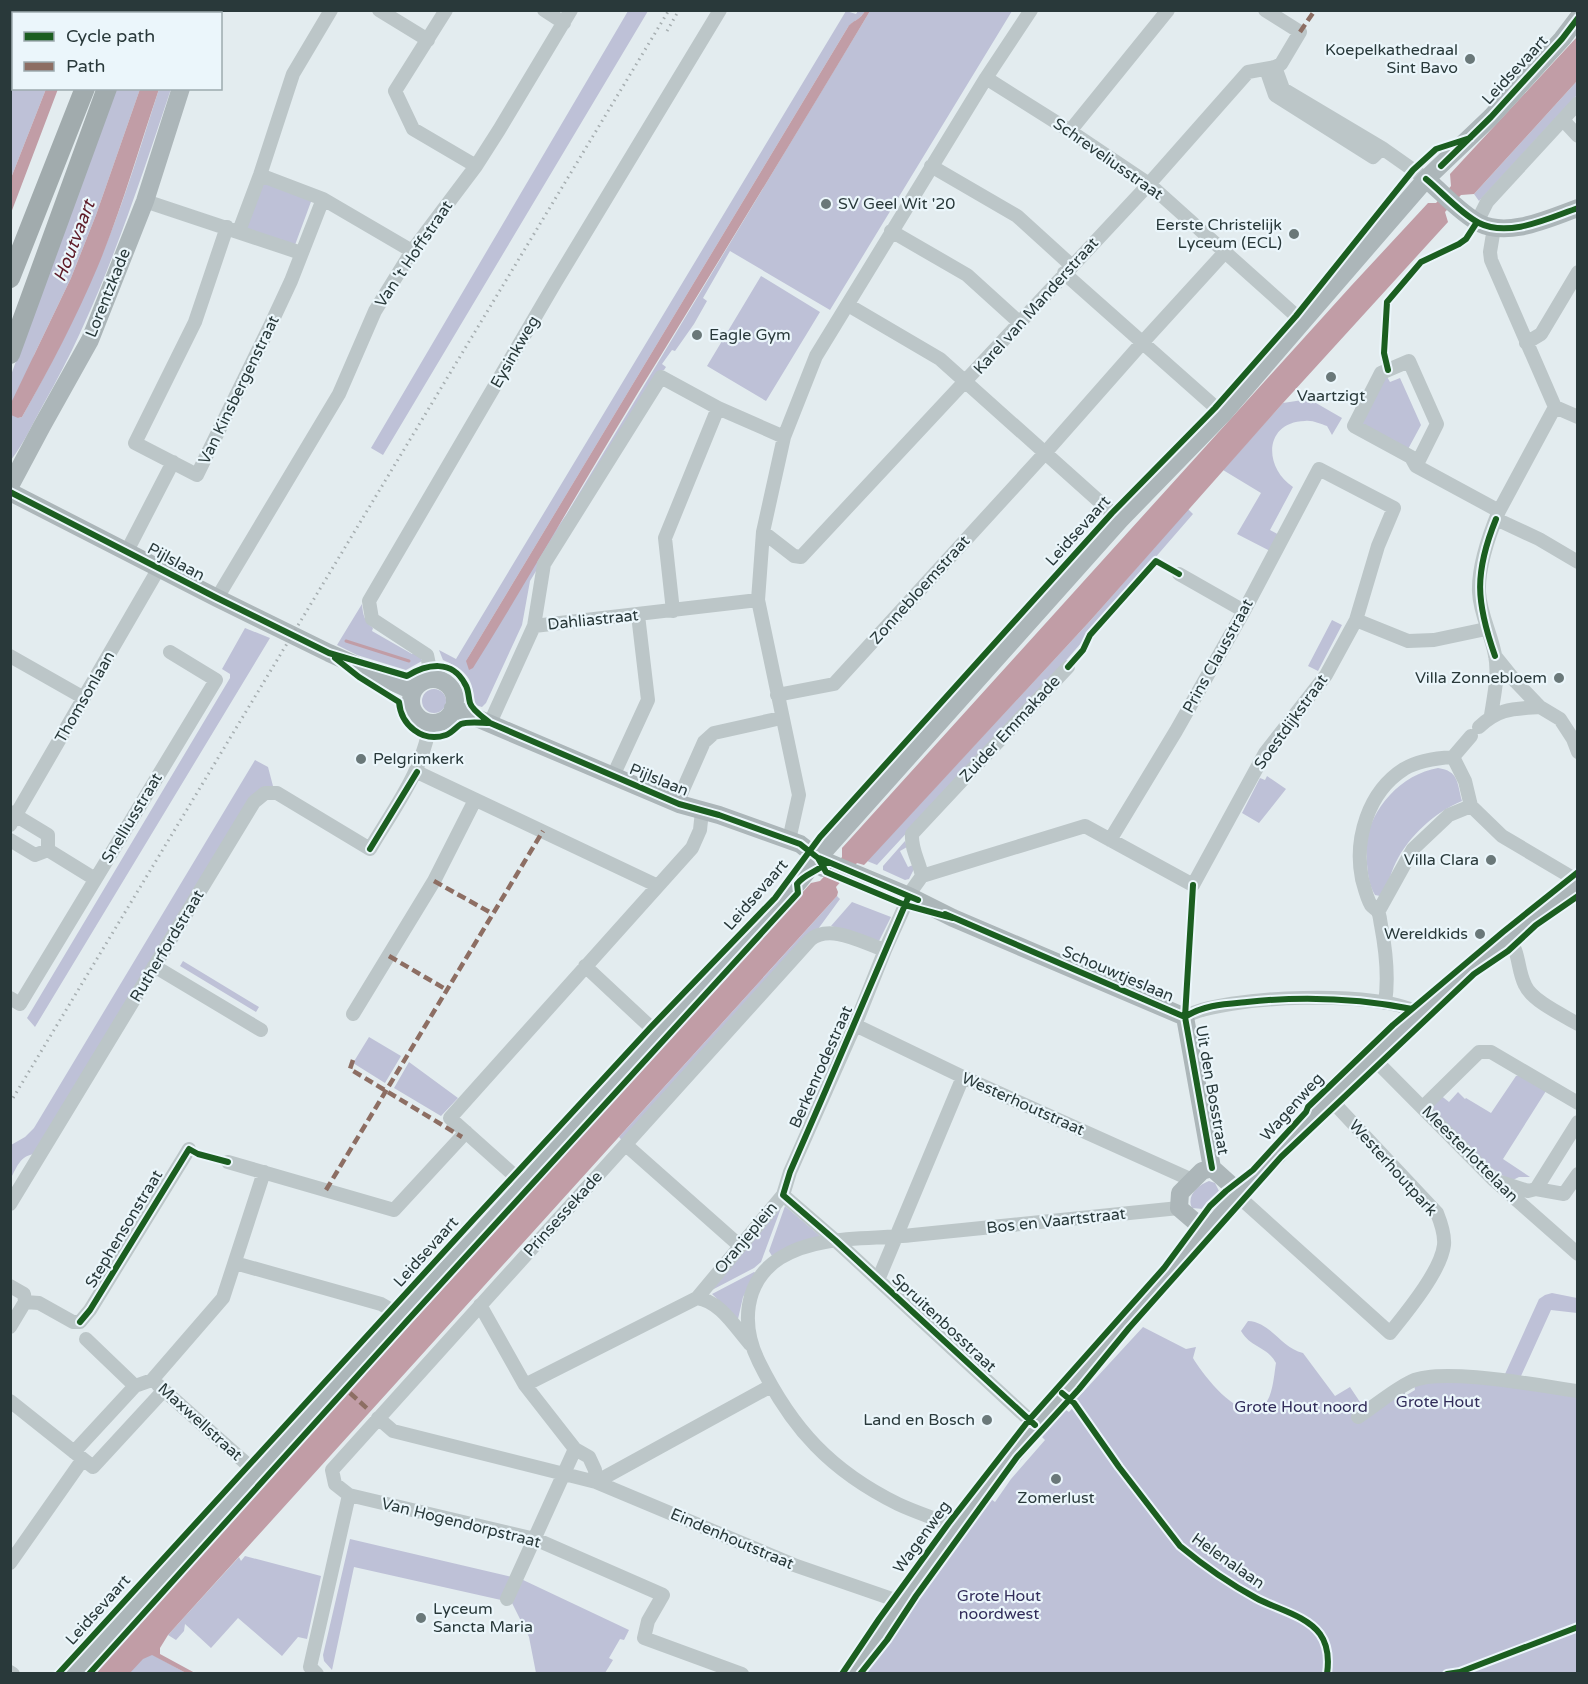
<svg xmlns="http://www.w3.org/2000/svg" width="1588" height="1684" font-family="'Varela Round',sans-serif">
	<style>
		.green { fill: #bec1d7 }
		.water { fill: #c19da6 }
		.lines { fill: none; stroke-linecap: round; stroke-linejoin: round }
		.stream { stroke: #c19da6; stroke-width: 3 }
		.street { stroke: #bcc6c8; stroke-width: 14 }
		.secondary { stroke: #acb6b9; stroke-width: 18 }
		.primary { stroke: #a1abad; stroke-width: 20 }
		.rail { stroke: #a6aeb0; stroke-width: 3; stroke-dasharray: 1.5 4.5; stroke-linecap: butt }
		.quiet { stroke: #8d6e63; stroke-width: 4.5; stroke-dasharray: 9 4.5; stroke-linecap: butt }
		.cycleway-casing { stroke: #ebf6fb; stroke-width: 10 }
		.cycleway { stroke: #1b5e20; stroke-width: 6 }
		.poi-dot { fill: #6a7879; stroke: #ebf6fb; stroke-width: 2 }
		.labels { text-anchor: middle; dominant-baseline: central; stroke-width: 4.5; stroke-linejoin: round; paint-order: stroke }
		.poi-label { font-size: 16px; fill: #29393a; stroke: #ebf6fb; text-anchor: end }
		.street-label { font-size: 16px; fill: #29393a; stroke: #ebf6fb }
		.park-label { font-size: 16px; fill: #312c59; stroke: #ebf6fb }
		.water-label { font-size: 18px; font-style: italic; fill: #5e1c28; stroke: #ebf6fb }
	</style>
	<rect width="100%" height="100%" fill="#e3ecef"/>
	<path class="green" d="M 11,11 L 76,11 L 75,14 L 14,14 L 14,88 L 46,89 L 11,178 Z
		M 628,11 L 648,11 L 383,455 L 371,448 Z
		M 846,11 L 856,14 L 858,11 L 865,11 C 859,21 855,19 848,27 L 466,661 L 566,515 L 870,11 L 1012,11 L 830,310 L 730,251 L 703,298 L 707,301 L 694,324 L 675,351 L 672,350 L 662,364 L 666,367 L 664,370 L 657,372 L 530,581 L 522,625 L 486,703 L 482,707 L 475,705 C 473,678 467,671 443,660 L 439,650 L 456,659 Z
		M 1577,81 L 1577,95 L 1479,201 L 1474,194 Z
		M 114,89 L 140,89 L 96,215 L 71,278 L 34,355 L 18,418 L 22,417 C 58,353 90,288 116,219 C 132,176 145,132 159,89 L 171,89 C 135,196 100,306 43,405 C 33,423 23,445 11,460 L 11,375 Z
		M 263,182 L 312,199 L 295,245 L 246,228 Z
		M 761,276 L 820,312 L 766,401 L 707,366 Z
		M 1386,375 L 1390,382 L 1400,378 L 1421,425 L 1407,451 L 1366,429 L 1362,422 Z
		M 1309,399 L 1342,418 L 1332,435 L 1327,426 C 1320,424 1313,420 1305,421 C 1264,422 1263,467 1293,487 L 1270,530 L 1283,537 L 1274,553 L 1237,534 L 1261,493 L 1223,470 L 1283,403 Z
		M 1188,509 L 1193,514 L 1069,657 L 877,865 L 867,861 L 1090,621 Z
		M 362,604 C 363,615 364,621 373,628 L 372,631 L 412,654 L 415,652 L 421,657 L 422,661 L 406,670 L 357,655 L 337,645 Z
		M 1332,620 L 1342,625 L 1318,671 L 1308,666 Z
		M 245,628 L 270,638 L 35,1027 L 27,1018 L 230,678 L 230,674 L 222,669 Z
		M422 701a12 12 0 1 1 24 0a12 12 0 1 1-24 0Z
		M 255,760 L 268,767 L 273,786 L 265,787 L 34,1154 C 20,1156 17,1167 11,1178 L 11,1145 L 25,1137 L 34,1128 Z
		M 1438,768 C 1459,771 1457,783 1462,801 C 1435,812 1409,836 1396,862 C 1390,874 1388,887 1380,896 L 1375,895 C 1369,885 1368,875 1367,864 C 1367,858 1366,851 1366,845 C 1370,808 1402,774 1438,768 Z
		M 1267,776 L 1286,789 L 1259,823 L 1242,813 L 1260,778 L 1265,780 Z
		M 905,841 L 907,847 L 900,851 L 908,867 L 913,865 L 914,869 L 909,879 L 905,880 L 883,870 L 883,866 Z
		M 837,896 L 840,899 L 810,940 L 626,1145 L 619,1137 Z
		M 852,902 L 891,917 L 879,941 L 831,926 Z
		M 183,961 L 259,1007 L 256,1012 L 180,966 Z
		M 369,1037 L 401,1056 L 385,1083 L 353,1063 Z
		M 409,1062 L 458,1098 L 441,1116 L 394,1088 Z
		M 1521,1075 L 1546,1091 L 1503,1159 L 1530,1177 L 1519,1177 L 1511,1181 L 1487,1165 L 1431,1109 L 1439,1094 L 1449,1102 L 1458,1092 L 1465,1099 L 1466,1098 L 1491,1113 L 1516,1076 Z
		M 1209,1181 L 1215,1183 L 1219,1191 L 1203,1209 L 1192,1208 C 1186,1196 1198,1185 1209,1181 Z
		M 785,1206 L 820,1236 L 819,1238 C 801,1240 787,1246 772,1256 L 769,1251 Z
		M 781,1208 L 761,1262 L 754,1268 L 712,1290 Z
		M 754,1272 L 756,1273 L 743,1297 L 738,1319 L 712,1294 Z
		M 1552,1293 L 1577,1298 L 1577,1313 L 1551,1310 L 1521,1376 L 1505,1374 L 1539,1299 L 1545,1295 Z
		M 1248,1321 C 1271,1322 1281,1348 1303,1353 L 1335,1396 L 1350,1387 L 1364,1408 L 1405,1391 L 1405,1396 L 1415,1390 L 1414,1384 L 1455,1381 L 1577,1394 L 1577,1673 L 865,1674 L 991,1499 L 995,1502 L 1011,1479 L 1045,1440 L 1042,1437 L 1066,1410 L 1069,1412 L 1075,1405 L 1073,1403 L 1143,1327 L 1186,1349 L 1196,1347 L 1193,1358 C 1203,1375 1243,1428 1265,1404 C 1273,1395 1274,1375 1276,1363 C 1267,1346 1252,1349 1241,1331 Z
		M 350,1539 L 512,1577 L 501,1600 L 354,1567 L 332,1670 L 324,1661 L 323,1655 Z
		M 245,1556 L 321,1576 L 307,1639 L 298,1637 L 282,1656 L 238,1618 L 211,1648 L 185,1624 L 184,1631 L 176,1640 L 168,1635 L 239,1557 L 241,1561 Z
		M 521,1579 L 629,1630 L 624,1640 L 620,1639 L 609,1658 L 613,1660 L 605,1673 L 536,1673 L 529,1637 L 511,1601 Z
		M 146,1651 L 186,1673 L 128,1674 Z"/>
	<path class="water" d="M 865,11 L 870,11 C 802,125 732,239 663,352 C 598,456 538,564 473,668 L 469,670 L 466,661 L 478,641 L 848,27 C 854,19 858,22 865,11 Z
		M 1577,37 L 1577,81 L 1474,194 L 1461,195 L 1445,212 L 1448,222 L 1283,403 L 1090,621 L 866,863 L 864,865 L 857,863 L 836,887 L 838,892 L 837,896 L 168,1635 L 160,1648 L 160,1654 L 195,1673 L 186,1673 L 152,1655 L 143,1659 L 130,1673 L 93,1674 L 811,883 L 820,881 L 842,857 L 842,848 L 1351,286 L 1428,203 L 1436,203 L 1451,186 L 1450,174 Z
		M 46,89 L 58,89 L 11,213 L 11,178 Z
		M 140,89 L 159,89 C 139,148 122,208 98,266 C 76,318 50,368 22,417 L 18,418 L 11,415 L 11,403 L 71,278 L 96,215 Z"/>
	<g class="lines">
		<path class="stream" d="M 346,641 L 409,661"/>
		<path class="street" d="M 379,10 L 428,40
			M 446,10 L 395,91 L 413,129 L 476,166
			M 544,10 L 564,23
			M 1275,67 L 1283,89 L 1382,148 L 1426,179
			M 1266,69 L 1275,95 L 1373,157 L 1382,148
			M 986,78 L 1070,131 L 1149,184 L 1303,322
			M 1563,120 L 1578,136
			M 1070,131 L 1168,10
			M 931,166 L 1017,216 L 1071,265
			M 260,175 L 323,199 L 412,251
			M 145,201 L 301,253
			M 1477,222 L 1487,202 L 1578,103
			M 227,227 L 195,322 L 135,443 L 197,475 L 270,326 L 291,281 L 323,199
			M 1494,228 L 1490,252 L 1491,260 L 1555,407
			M 239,231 L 260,175 L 293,74 L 331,10
			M 891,231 L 967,275 L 1020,323
			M 1064,273 L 1223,414
			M 848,305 L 940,359 L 1120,520
			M 1526,343 L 1541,334 L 1578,272
			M 1555,407 L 1578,417
			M 1416,466 L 1437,424 L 1409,361 L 1381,373 L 1354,426 L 1411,457 L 1416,466 L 1499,511
			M 1496,519 L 1539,539 L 1578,562
			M 763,532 L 794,556 L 801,557 L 1149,184 L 1248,72 L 1275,67 L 1281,64 L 1300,32 L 1265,10
			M 127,551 L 173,462
			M 1179,574 L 1244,611
			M 217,598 L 339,394 L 375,311 L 412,251 L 476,166 L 499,130 L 571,10
			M 673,611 L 665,538 L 718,408
			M 1356,620 L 1408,641 L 1434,640 L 1486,629
			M 534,626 L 544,564 L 661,377 L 718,408 L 784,437
			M 10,656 L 84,698
			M 1495,656 L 1516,682 L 1540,707 L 1560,719 L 1573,739 L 1578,752
			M 432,679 L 427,655 L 372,619 L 369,601 L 555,283 L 720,10
			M 777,695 L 834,684 L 1045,453 L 1142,343 L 1225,252
			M 1491,715 C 1494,696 1499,674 1495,655 C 1491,633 1480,614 1479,592 C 1478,565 1489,535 1499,511 L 1555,407
			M 490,723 L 534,626 L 758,600
			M 1479,727 C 1499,708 1513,709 1540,707
			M 1453,757 L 1465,781 L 1471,806 L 1502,836 L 1578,881
			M 417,772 L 658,886
			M 613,776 L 648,700 L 638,615
			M 677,803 L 704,742 L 714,733 L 781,718
			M 10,812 L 48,835 L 48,850
			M 10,825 L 159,568
			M 10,840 L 35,855 L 48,850
			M 789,840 L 799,795 L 758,600 L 763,532 L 784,437 L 816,356 L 986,78 L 1031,10
			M 48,850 L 95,879
			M 922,876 L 1085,826 L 1193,885 L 1265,753 L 1326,675 L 1356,620 L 1378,546 L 1394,508 L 1319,469 L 1244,611 L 1176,731 L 1110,840
			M 922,876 C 919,860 911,850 912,834 L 1068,667
			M 1378,912 L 1413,849 L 1449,815 L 1471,806
			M 1508,937 C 1520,952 1517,969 1525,985 C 1532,1001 1563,1015 1578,1024
			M 154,966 L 261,1030
			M 585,966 L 660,1036
			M 10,998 L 20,1004 L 216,680 L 170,652
			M 1385,1003 C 1389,977 1386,951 1381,925 C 1380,921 1380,915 1378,912 C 1377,909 1373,908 1371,905 C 1367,899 1364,886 1362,879 C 1354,839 1368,792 1404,769 C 1419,760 1437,758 1453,757 L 1471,736
			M 353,1014 L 434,881 L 475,800
			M 1185,1017 C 1220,995 1387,989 1419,1014
			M 855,1025 L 963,1077 L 1192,1180
			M 1373,1058 L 1494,1180 L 1578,1254
			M 1423,1107 L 1479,1052 L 1491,1052 L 1578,1103
			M 626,1145 L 740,1246
			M 228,1162 L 394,1210 L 466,1132
			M 1500,1182 L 1528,1191 L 1536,1189 L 1564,1194 L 1578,1174
			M 525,1185 L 450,1118 L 692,848 L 700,830 L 702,811
			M 1536,1189 L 1578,1122
			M 783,1195 L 835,1240 L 1036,1426
			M 1238,1196 L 1390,1333 C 1406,1313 1441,1271 1444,1245 C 1445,1235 1441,1223 1437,1213 L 1331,1100
			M 10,1204 L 254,802 L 265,793 L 277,793 L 370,849 C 394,808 424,770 430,722
			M 235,1263 L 381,1304 L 402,1316
			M 878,1280 L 963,1077
			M 10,1286 L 24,1294 L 25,1302
			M 25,1302 L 39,1303 L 73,1322 L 80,1322 L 90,1310 L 189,1149
			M 480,1305 L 525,1385 L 575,1449 L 589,1457 L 595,1470 L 596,1482 L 771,1386
			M 10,1327 L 25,1302
			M 86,1339 L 135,1386
			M 750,1344 C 735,1327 720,1301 697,1298 L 783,1195 L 790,1172 L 855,1025 L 885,950 L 912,890 L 922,876
			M 158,1385 L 257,1473
			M 525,1385 L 697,1298
			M 10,1401 L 93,1467 L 164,1390
			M 1358,1417 C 1375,1406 1393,1390 1412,1381 C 1443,1367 1541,1386 1578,1391
			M 378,1418 L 393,1431 L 596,1482 L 794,1565 L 901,1602
			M 74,1452 L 135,1386 L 152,1380 L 223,1298 L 264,1172
			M 957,1528 C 938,1519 917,1513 898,1504 C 831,1471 792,1429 759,1362 C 741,1326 743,1282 780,1258 C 818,1234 870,1240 913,1235 C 1001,1226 1090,1217 1179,1208
			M 10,1563 L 83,1459
			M 507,1599 L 575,1449
			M 10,1672 L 13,1674
			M 317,1674 L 310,1667 L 349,1495
			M 742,1674 L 644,1638 L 648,1621 L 663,1595 L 535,1539 L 349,1495 L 335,1484 L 332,1470 L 810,940 C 830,923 863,943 885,950"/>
		<path class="secondary" d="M 206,14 L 207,10
			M 1426,179 C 1443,193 1460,213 1479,223 C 1509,238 1549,218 1578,208
			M 10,486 L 42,426 L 90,340 L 145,201 L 181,88
			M 10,492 L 217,598 L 329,653 L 413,691
			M411 701a22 22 0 1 1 44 0a22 22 0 1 1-44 0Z
			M 453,708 L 679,804 L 719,815 L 800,844 L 818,858 L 823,868
			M 818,858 L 909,896 L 953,918 L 1185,1017 L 1212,1168 L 1232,1186 L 1238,1196
			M 1207,1232 L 1179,1208 L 1180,1193 L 1202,1171 L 1212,1168
			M 74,1674 L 340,1383 L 481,1233 L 797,884 L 818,858 L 1120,520 L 1223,414 L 1426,179 L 1491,117 L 1562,39 L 1578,18
			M 851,1674 L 901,1602 L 1036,1426 L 1247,1186 L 1373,1058 L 1419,1014 L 1508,937 L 1578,884"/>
		<path class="primary" d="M 115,14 L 116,10
			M 136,14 L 138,10
			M 10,278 L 85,88
			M 10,354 L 107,88"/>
		<path class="rail" d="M 667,31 L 679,10
			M 10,1103 L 669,10"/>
		<path class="quiet" d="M 1300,32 L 1315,10
			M 434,881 L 493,914
			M 389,956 L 447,990
			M 353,1060 L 350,1069 L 462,1137
			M 326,1190 L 543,831
			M 350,1393 L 370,1411"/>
		<g class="cycleway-casing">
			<path id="cycleway" d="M 1441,166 L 1491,117 L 1562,39 L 1578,18
				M 1426,179 C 1443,193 1460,213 1479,223 C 1509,238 1549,218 1578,208
				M 1388,370 L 1384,353 L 1387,302 L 1421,262 L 1459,244 L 1466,239 L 1477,222
				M 10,492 L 217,598 L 329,653 L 407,676 C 427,664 452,659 465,684 C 469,690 468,696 470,703 C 472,710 484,718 490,723 L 679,804 L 719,815 L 800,844 L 818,858 L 826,872 L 905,905 L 953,918
				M 1495,656 C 1476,602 1474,573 1496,519
				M 335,658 L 359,677 L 399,702 C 401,725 422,743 446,735 C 452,733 456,727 461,724 C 469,721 482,723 490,723
				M 1068,667 L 1083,650 L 1090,635 L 1156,561 L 1179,574
				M 370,849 L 417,772
				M 819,858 L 918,900
				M 1193,885 L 1185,1017 L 1212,1168
				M 908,898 C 869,990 830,1081 790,1172 L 783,1195 L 835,1240 L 1035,1425
				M 945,914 L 1185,1017
				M 1185,1017 C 1203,1005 1225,1004 1247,1002 C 1303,996 1357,998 1412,1009
				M 80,1322 L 90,1310 L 189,1149 L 198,1154 L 228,1162
				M 1062,1393 L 1074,1403 L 1119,1467 L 1180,1546 C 1203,1565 1230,1584 1256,1598 C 1276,1609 1306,1615 1320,1634 C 1328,1645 1329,1660 1327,1674
				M 58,1674 L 473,1220 L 651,1027 L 775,898 L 820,837 L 1112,513 L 1215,408 L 1296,316 L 1413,170 L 1436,149 L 1470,138
				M 89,1674 L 407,1321 L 798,893 L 797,884 C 805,873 818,872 827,862
				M 842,1674 L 879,1619 L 948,1524 L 1029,1420 L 1164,1268 L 1210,1206 L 1226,1191 L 1253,1170 L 1306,1112 L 1308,1107 L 1393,1025 L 1503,932 L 1578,872
				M 860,1674 L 887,1640 L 916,1596 L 1017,1457 L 1079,1389 L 1129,1328 L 1281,1157 L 1474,974 L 1508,951 L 1536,925 L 1578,896
				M 1447,1674 L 1460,1672 L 1578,1627"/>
		</g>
		<use href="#cycleway" class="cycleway"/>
	</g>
	<g class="poi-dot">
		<circle cx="1470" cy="59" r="6"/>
		<circle cx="826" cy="204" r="6"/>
		<circle cx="1294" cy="234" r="6"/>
		<circle cx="697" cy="335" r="6"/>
		<circle cx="1331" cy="377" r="6"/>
		<circle cx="1559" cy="678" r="6"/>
		<circle cx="361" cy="759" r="6"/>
		<circle cx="1491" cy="860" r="6"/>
		<circle cx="1480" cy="934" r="6"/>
		<circle cx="987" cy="1420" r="6"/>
		<circle cx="1056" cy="1479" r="6"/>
		<circle cx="421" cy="1618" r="6"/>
	</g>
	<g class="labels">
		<g class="poi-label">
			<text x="1458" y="50">Koepelkathedraal<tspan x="1458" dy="18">Sint Bavo</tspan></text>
			<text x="838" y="204" text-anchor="start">SV Geel Wit '20</text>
			<text x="1282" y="225">Eerste Christelijk<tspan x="1282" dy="18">Lyceum (ECL)</tspan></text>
			<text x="709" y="335" text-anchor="start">Eagle Gym</text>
			<text x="1331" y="396" text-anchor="middle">Vaartzigt</text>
			<text x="1547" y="678">Villa Zonnebloem</text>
			<text x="373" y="759" text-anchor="start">Pelgrimkerk</text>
			<text x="1479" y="860">Villa Clara</text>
			<text x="1468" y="934">Wereldkids</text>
			<text x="975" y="1420">Land en Bosch</text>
			<text x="1056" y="1498" text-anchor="middle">Zomerlust</text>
			<text x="433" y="1609" text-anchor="start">Lyceum<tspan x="433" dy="18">Sancta Maria</tspan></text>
		</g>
		<g class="street-label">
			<text transform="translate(1515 70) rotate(-47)">Leidsevaart</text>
			<text transform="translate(1108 159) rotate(35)">Schreveliusstraat</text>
			<text transform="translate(414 254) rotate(-56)">Van 't Hoffstraat</text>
			<text transform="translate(108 293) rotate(-68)">Lorentzkade</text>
			<text transform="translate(1036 306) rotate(-48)">Karel van Manderstraat</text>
			<text transform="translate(515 352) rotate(-60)">Eysinkweg</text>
			<text transform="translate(239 390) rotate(-64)">Van Kinsbergenstraat</text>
			<text transform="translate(1078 531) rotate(-48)">Leidsevaart</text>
			<text transform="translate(176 562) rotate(28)">Pijlslaan</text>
			<text transform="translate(920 590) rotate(-48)">Zonnebloemstraat</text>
			<text transform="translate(593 620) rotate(-6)">Dahliastraat</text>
			<text transform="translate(1218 656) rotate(-61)">Prins Clausstraat</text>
			<text transform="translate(85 697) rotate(-60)">Thomsonlaan</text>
			<text transform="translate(1291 722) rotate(-54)">Soestdijkstraat</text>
			<text transform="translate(1010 729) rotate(-47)">Zuider Emmakade</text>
			<text transform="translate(659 780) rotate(22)">Pijlslaan</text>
			<text transform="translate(132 818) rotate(-59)">Snelliusstraat</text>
			<text transform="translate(756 895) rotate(-49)">Leidsevaart</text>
			<text transform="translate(167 946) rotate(-59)">Rutherfordstraat</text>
			<text transform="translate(1118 974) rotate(23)">Schouwtjeslaan</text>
			<text transform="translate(821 1067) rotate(-66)">Berkenrodestraat</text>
			<text transform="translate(1212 1090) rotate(80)">Uit den Bosstraat</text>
			<text transform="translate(1023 1104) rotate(24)">Westerhoutstraat</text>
			<text transform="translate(1292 1107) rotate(-48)">Wagenweg</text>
			<text transform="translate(1470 1154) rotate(45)">Meesterlottelaan</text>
			<text transform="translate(1393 1168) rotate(48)">Westerhoutpark</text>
			<text transform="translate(563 1214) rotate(-48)">Prinsessekade</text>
			<text transform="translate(1056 1221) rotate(-6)">Bos en Vaartstraat</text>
			<text transform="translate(124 1229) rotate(-59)">Stephensonstraat</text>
			<text transform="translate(746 1238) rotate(-50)">Oranjeplein</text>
			<text transform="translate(426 1252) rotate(-48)">Leidsevaart</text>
			<text transform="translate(944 1323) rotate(43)">Spruitenbosstraat</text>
			<text transform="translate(200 1422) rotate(42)">Maxwellstraat</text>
			<text transform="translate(461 1523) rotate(14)">Van Hogendorpstraat</text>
			<text transform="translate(922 1537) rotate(-54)">Wagenweg</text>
			<text transform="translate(732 1539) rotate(23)">Eindenhoutstraat</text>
			<text transform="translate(1228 1561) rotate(35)">Helenalaan</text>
			<text transform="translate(98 1610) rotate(-48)">Leidsevaart</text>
		</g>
		<g class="park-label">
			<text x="1438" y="1402">Grote Hout</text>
			<text x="1301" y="1407">Grote Hout noord</text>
			<text x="999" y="1596">Grote Hout<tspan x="999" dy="18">noordwest</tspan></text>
		</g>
		<g class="water-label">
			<text transform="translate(74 241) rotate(-69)">Houtvaart</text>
		</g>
	</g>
	<rect width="1588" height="1684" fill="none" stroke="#29393a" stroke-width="24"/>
	<rect x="12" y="12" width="210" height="78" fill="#ebf6fb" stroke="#9daaae" stroke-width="1.5"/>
	<rect x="24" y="32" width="30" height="9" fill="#1b5e20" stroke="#9daaae" stroke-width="1.5"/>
	<text x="66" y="42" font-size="18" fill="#29393a">Cycle path</text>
	<rect x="24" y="62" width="30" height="9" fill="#8d6e63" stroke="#9daaae" stroke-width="1.5"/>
	<text x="66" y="72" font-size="18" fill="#29393a">Path</text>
</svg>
